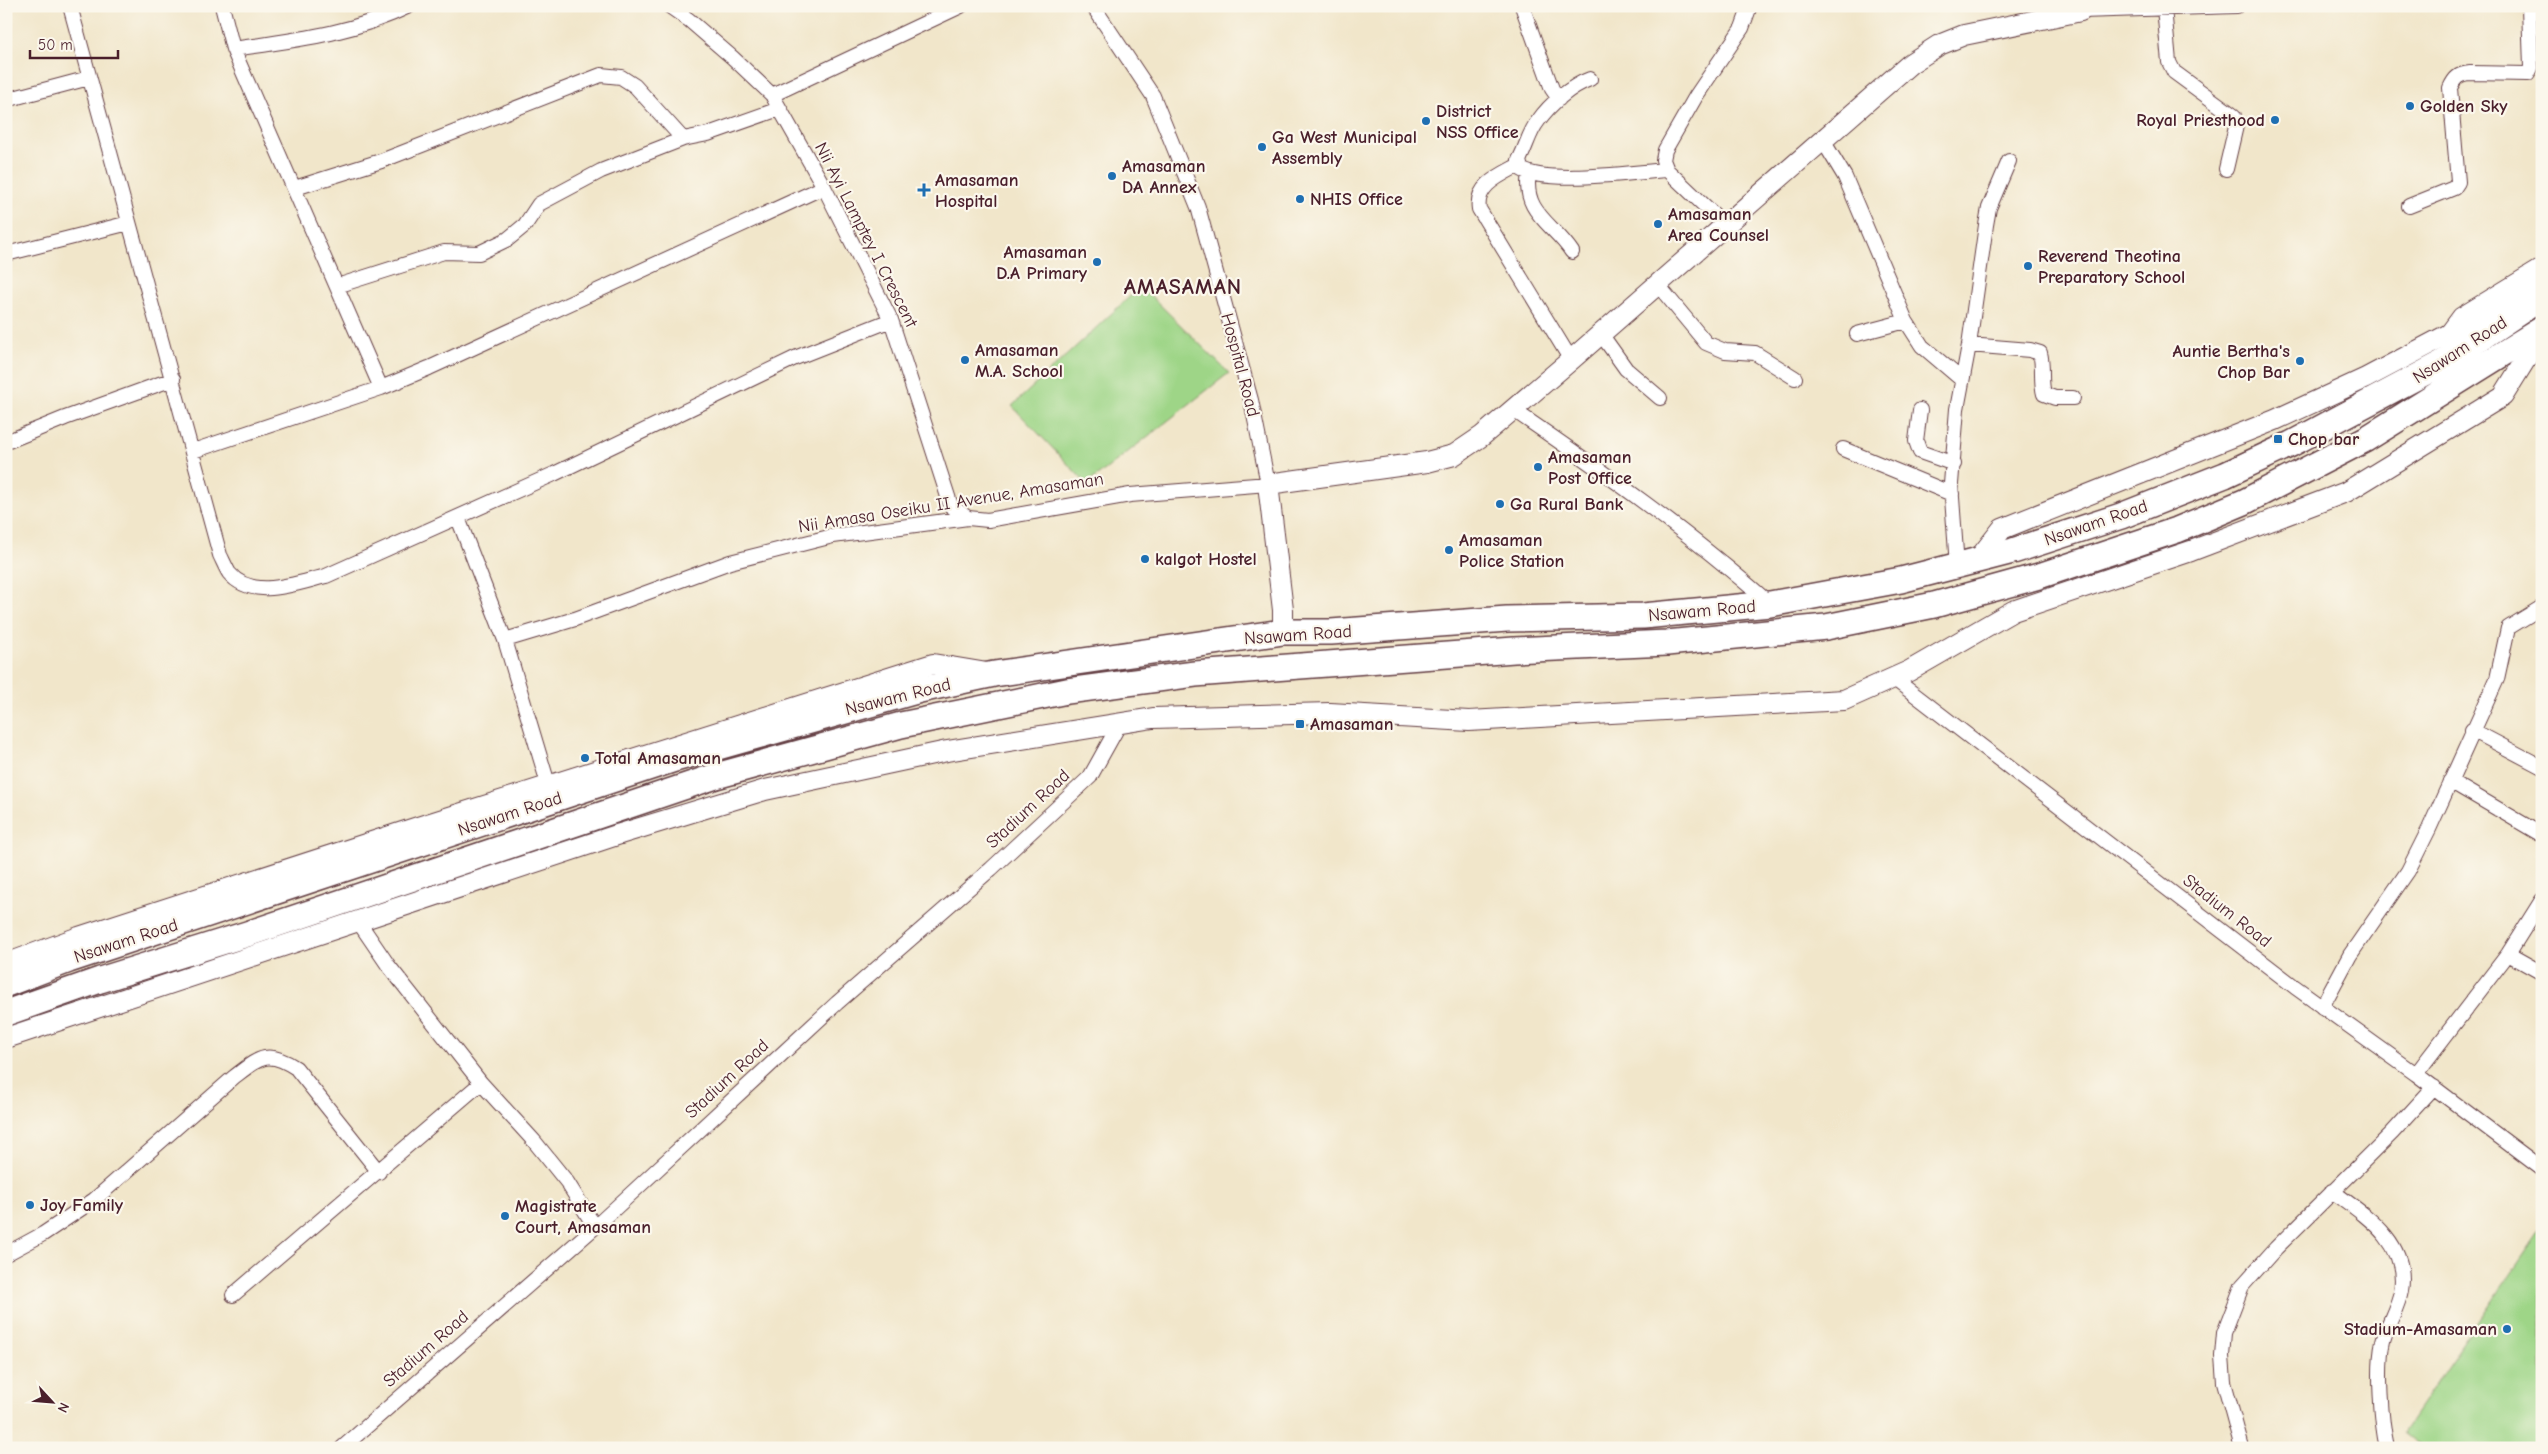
<svg xmlns="http://www.w3.org/2000/svg" width="2548" height="1454" font-family="'Comic Neue',sans-serif">
	<style>
		.green { fill: #9ed587; stroke: #747a59 }
		.lines { fill: none; stroke-linecap: round; stroke-linejoin: round }
		.street-casing { stroke: #633d43; stroke-width: 16 }
		.secondary-casing { stroke: #633d43; stroke-width: 22 }
		.highway-casing { stroke: #633d43; stroke-width: 28 }
		.street { stroke: #fff; stroke-width: 14 }
		.secondary { stroke: #fff; stroke-width: 20 }
		.highway { stroke: #fff; stroke-width: 25 }
		.poi-dot { fill: #1f6fb2; stroke: #fbf7ec; stroke-width: 2 }
		.labels { text-anchor: middle; dominant-baseline: central; stroke-width: 4.5; stroke-linejoin: round; paint-order: stroke }
		.poi-label { font-size: 18px; font-weight: bold; fill: #4a1f2b; stroke: #fbf7ec; text-anchor: start }
		.street-label { font-size: 18px; fill: #4a1f2b; stroke: #fbf7ec }
		.district-label { font-size: 22px; font-weight: bold; letter-spacing: 1px; fill: #4a1f2b; stroke: #fbf7ec }
	</style>
	<rect width="100%" height="100%" fill="#fbf7ec"/>
	<filter id="ink" filterUnits="userSpaceOnUse"><feTurbulence type="fractalNoise" baseFrequency=".02" numOctaves="2"/><feDisplacementMap in="SourceGraphic" scale="10" xChannelSelector="R" yChannelSelector="G"/><feConvolveMatrix kernelMatrix="1 2 1 2 8 2 1 2 1" color-interpolation-filters="sRGB"/></filter>
	<filter id="wash" filterUnits="userSpaceOnUse"><feTurbulence type="fractalNoise" baseFrequency=".0096" numOctaves="4" result="noise"/><feDisplacementMap in="SourceGraphic" scale="20" xChannelSelector="R" yChannelSelector="G"/><feGaussianBlur stdDeviation="1.12" result="paint"/><feColorMatrix in="noise" values="0 0 0 0 0 0 0 0 0 0 0 0 0 0 0 0 0 1.4 0 .05"/><feComposite in="paint" operator="in"/></filter>
	<g filter="url(#wash)">
		<rect width="100%" height="100%" fill="#f1e6ca"/>
		<path class="green" d="M 1141,286 L 1229,373 L 1087,484 L 1012,406 Z
			M 2542,1227 L 2542,1448 L 2423,1448 L 2403,1432 Z"/>
	</g>
	<g filter="url(#ink)">
		<g class="lines">
			<g class="street-casing">
				<path id="street" d="M 70,6 L 220,555 C 223,561 226,568 229,573 C 252,601 297,583 326,576 L 554,474 L 795,358 L 891,320
					M 222,6 L 233,49 L 381,388
					M 669,6 L 689,20 L 733,58 L 772,95 L 824,187 L 891,320 L 951,506 L 968,518
					M 1522,6 L 1552,89 L 1559,99
					M 2164,8 L 2169,62 L 2174,72 L 2234,116 L 2236,126 L 2226,169
					M 2081,11 L 2237,6
					M 233,49 C 295,40 352,34 409,6
					M 1590,79 C 1571,86 1550,104 1538,121 C 1529,132 1526,148 1519,160 L 1521,169 C 1547,185 1634,172 1667,170
					M 772,95 L 961,6
					M 6,100 L 89,78
					M 1822,139 L 1845,177 L 1906,321 L 1922,346 L 1962,380
					M 1519,165 C 1501,175 1475,185 1479,209 L 1571,360
					M 1529,173 C 1522,213 1553,223 1572,252
					M 295,188 L 381,161 L 601,75 L 621,77 L 635,86 L 683,139 L 708,134 L 779,109
					M 2409,206 L 2454,188 L 2458,182 L 2450,88 C 2455,77 2459,74 2470,73 L 2528,74 L 2531,68 L 2529,6
					M 1726,226 L 1667,170 L 1663,160 L 1665,150 L 1696,96 L 1742,28 L 1750,6
					M 6,254 L 129,223
					M 1658,285 L 1706,343 L 1725,351 L 1755,353 L 1795,378
					M 337,286 L 444,252 L 479,253 L 508,239 L 525,225 L 539,204 L 601,171 L 683,139
					M 1601,334 L 1626,369 L 1660,398
					M 1857,334 L 1906,321
					M 2446,334 L 2460,315 L 2542,265
					M 1969,345 L 2030,350 L 2040,353 C 2044,367 2040,380 2044,394 L 2055,398 L 2073,398
					M 1512,409 C 1601,470 1689,532 1770,604
					M 1920,410 L 1916,441 L 1920,452 L 1954,464
					M 6,442 L 65,418 L 173,379
					M 1843,449 L 1952,494
					M 193,451 L 381,388 L 429,368 L 824,187
					M 458,518 L 505,640 L 549,787
					M 1957,566 L 1951,484 L 1957,409 L 1969,345 L 1986,225 L 1989,208 L 2009,161
					M 505,640 L 575,619 L 730,562 L 833,536 L 968,518 L 988,520 L 1130,495 L 1268,484 L 1251,400 L 1198,207 L 1153,96 L 1093,6
					M 1893,678 L 2295,987 L 2416,1074 L 2542,1169
					M 2472,730 L 2542,767
					M 2450,781 L 2542,835
					M 358,921 L 388,965 L 481,1083 L 534,1141 L 567,1182 L 595,1227
					M 2508,954 L 2542,973
					M 2322,1007 L 2350,955 L 2408,871 L 2429,829 L 2497,679 L 2508,628 L 2542,607
					M 2416,1074 L 2508,954 L 2542,900
					M 2332,1191 C 2366,1216 2409,1242 2401,1291 C 2398,1308 2387,1324 2383,1341 C 2377,1366 2381,1422 2387,1448
					M 6,1254 L 43,1234 L 94,1200 L 234,1077 C 259,1058 267,1049 296,1068 L 379,1172
					M 233,1295 L 481,1083
					M 342,1448 L 595,1227 L 837,1003 L 991,869 L 1090,777 L 1120,723
					M 2242,1448 L 2224,1382 L 2222,1356 L 2224,1333 L 2242,1286 L 2276,1248 L 2392,1133 L 2434,1087"/>
			</g>
			<g class="secondary-casing">
				<path id="secondary" d="M 1977,561 L 2002,529 L 2275,420 L 2366,378 L 2468,324 L 2542,277
					M 1283,632 L 1283,610 L 1268,484 L 1427,462 L 1454,455 L 1482,436 L 1571,360 L 1911,63 L 1939,45 L 1964,35 L 2081,11 L 2081,6
					M 6,964 L 79,937 L 418,827 L 933,664 L 987,673
					M 6,1038 L 620,834 L 765,790 L 947,751 L 1153,718 L 1330,713 L 1469,721 L 1844,700 L 1909,671 L 2013,611 L 2191,551 L 2346,492 L 2503,396 L 2542,333"/>
			</g>
			<g class="highway-casing">
				<path id="highway" d="M 6,984 L 69,960 L 675,759 L 920,690 L 994,674 L 1283,632 L 1331,632 L 1507,619 L 1643,616 L 1770,604 L 1901,580 L 2013,551 L 2121,516 L 2225,475 L 2291,444 L 2441,364 L 2542,297
					M 6,1013 L 100,980 L 247,934 L 716,776 L 901,725 L 1067,691 L 1195,674 L 1514,650 L 1667,643 L 1826,627 L 1934,605 L 2039,576 L 2177,530 L 2244,502 L 2366,439 L 2542,329"/>
			</g>
			<use href="#street" class="street"/>
			<use href="#secondary" class="secondary"/>
			<use href="#highway" class="highway"/>
		</g>
	</g>
	<g class="poi-dot">
		<circle cx="2410" cy="106" r="5"/>
		<circle cx="2275" cy="120" r="5"/>
		<circle cx="1426" cy="121" r="5"/>
		<circle cx="1262" cy="147" r="5"/>
		<circle cx="1112" cy="176" r="5"/>
		<path d="M921.5 182.5h5v5h5v5h-5v5h-5v-5h-5v-5h5z"/>
		<circle cx="1300" cy="199" r="5"/>
		<circle cx="1658" cy="224" r="5"/>
		<circle cx="1097" cy="262" r="5"/>
		<circle cx="2028" cy="266" r="5"/>
		<circle cx="965" cy="360" r="5"/>
		<circle cx="2300" cy="361" r="5"/>
		<rect x="2273" y="434" width="10" height="10" rx="2.5"/>
		<circle cx="1538" cy="467" r="5"/>
		<circle cx="1500" cy="504" r="5"/>
		<circle cx="1449" cy="550" r="5"/>
		<circle cx="1145" cy="559" r="5"/>
		<rect x="1295" y="719" width="10" height="10" rx="2.5"/>
		<circle cx="585" cy="758" r="5"/>
		<circle cx="30" cy="1205" r="5"/>
		<circle cx="505" cy="1216" r="5"/>
		<circle cx="2507" cy="1329" r="5"/>
	</g>
	<g class="labels">
		<g class="poi-label">
			<text x="2420" y="106">Golden Sky</text>
			<text x="1436" y="111">District<tspan x="1436" dy="21">NSS Office</tspan></text>
			<text x="2265" y="120" text-anchor="end">Royal Priesthood</text>
			<text x="1272" y="137">Ga West Municipal<tspan x="1272" dy="21">Assembly</tspan></text>
			<text x="1122" y="166">Amasaman<tspan x="1122" dy="21">DA Annex</tspan></text>
			<text x="935" y="180">Amasaman<tspan x="935" dy="21">Hospital</tspan></text>
			<text x="1310" y="199">NHIS Office</text>
			<text x="1668" y="214">Amasaman<tspan x="1668" dy="21">Area Counsel</tspan></text>
			<text x="1087" y="252" text-anchor="end">Amasaman<tspan x="1087" dy="21">D.A Primary</tspan></text>
			<text x="2038" y="256">Reverend Theotina<tspan x="2038" dy="21">Preparatory School</tspan></text>
			<text x="975" y="350">Amasaman<tspan x="975" dy="21">M.A. School</tspan></text>
			<text x="2290" y="351" text-anchor="end">Auntie Bertha's<tspan x="2290" dy="21">Chop Bar</tspan></text>
			<text x="2288" y="439">Chop bar</text>
			<text x="1548" y="457">Amasaman<tspan x="1548" dy="21">Post Office</tspan></text>
			<text x="1510" y="504">Ga Rural Bank</text>
			<text x="1459" y="540">Amasaman<tspan x="1459" dy="21">Police Station</tspan></text>
			<text x="1155" y="559">kalgot Hostel</text>
			<text x="1310" y="724">Amasaman</text>
			<text x="595" y="758">Total Amasaman</text>
			<text x="40" y="1205">Joy Family</text>
			<text x="515" y="1206">Magistrate<tspan x="515" dy="21">Court, Amasaman</tspan></text>
			<text x="2497" y="1329" text-anchor="end">Stadium-Amasaman</text>
		</g>
		<g class="street-label">
			<text transform="translate(866 235) rotate(63)">Nii Ayi Lamptey I Crescent</text>
			<text transform="translate(2460 350) rotate(-33)">Nsawam Road</text>
			<text transform="translate(1240 365) rotate(75)">Hospital Road</text>
			<text transform="translate(951 503) rotate(-9)">Nii Amasa Oseiku II Avenue, Amasaman</text>
			<text transform="translate(2096 523) rotate(-19)">Nsawam Road</text>
			<text transform="translate(1702 611) rotate(-5)">Nsawam Road</text>
			<text transform="translate(1298 635) rotate(-4)">Nsawam Road</text>
			<text transform="translate(898 697) rotate(-14)">Nsawam Road</text>
			<text transform="translate(1028 809) rotate(-43)">Stadium Road</text>
			<text transform="translate(510 814) rotate(-18)">Nsawam Road</text>
			<text transform="translate(2227 911) rotate(38)">Stadium Road</text>
			<text transform="translate(126 941) rotate(-18)">Nsawam Road</text>
			<text transform="translate(727 1079) rotate(-43)">Stadium Road</text>
			<text transform="translate(426 1349) rotate(-41)">Stadium Road</text>
		</g>
		<g class="district-label">
			<text x="1183" y="287">AMASAMAN</text>
		</g>
	</g>
	<rect width="2548" height="1454" fill="none" stroke="#fbf7ec" stroke-width="25"/>
	<g transform="translate(52 1402) rotate(116)" stroke="#fbf7ec" stroke-width="4" paint-order="stroke">
	<path d="M0-4L9 19L0 12L-9 19Z" fill="#4a1f2b"/>
	<text y="-8" font-size="14" font-weight="bold" text-anchor="middle" fill="#4a1f2b">N</text>
	</g>
	<path d="M30 50v8h88v-8" fill="none" stroke="#4a1f2b" stroke-width="2.5"/>
	<text x="38" y="50" font-size="15" fill="#4a1f2b" stroke="#fbf7ec" stroke-width="4" paint-order="stroke">50 m</text>
</svg>
